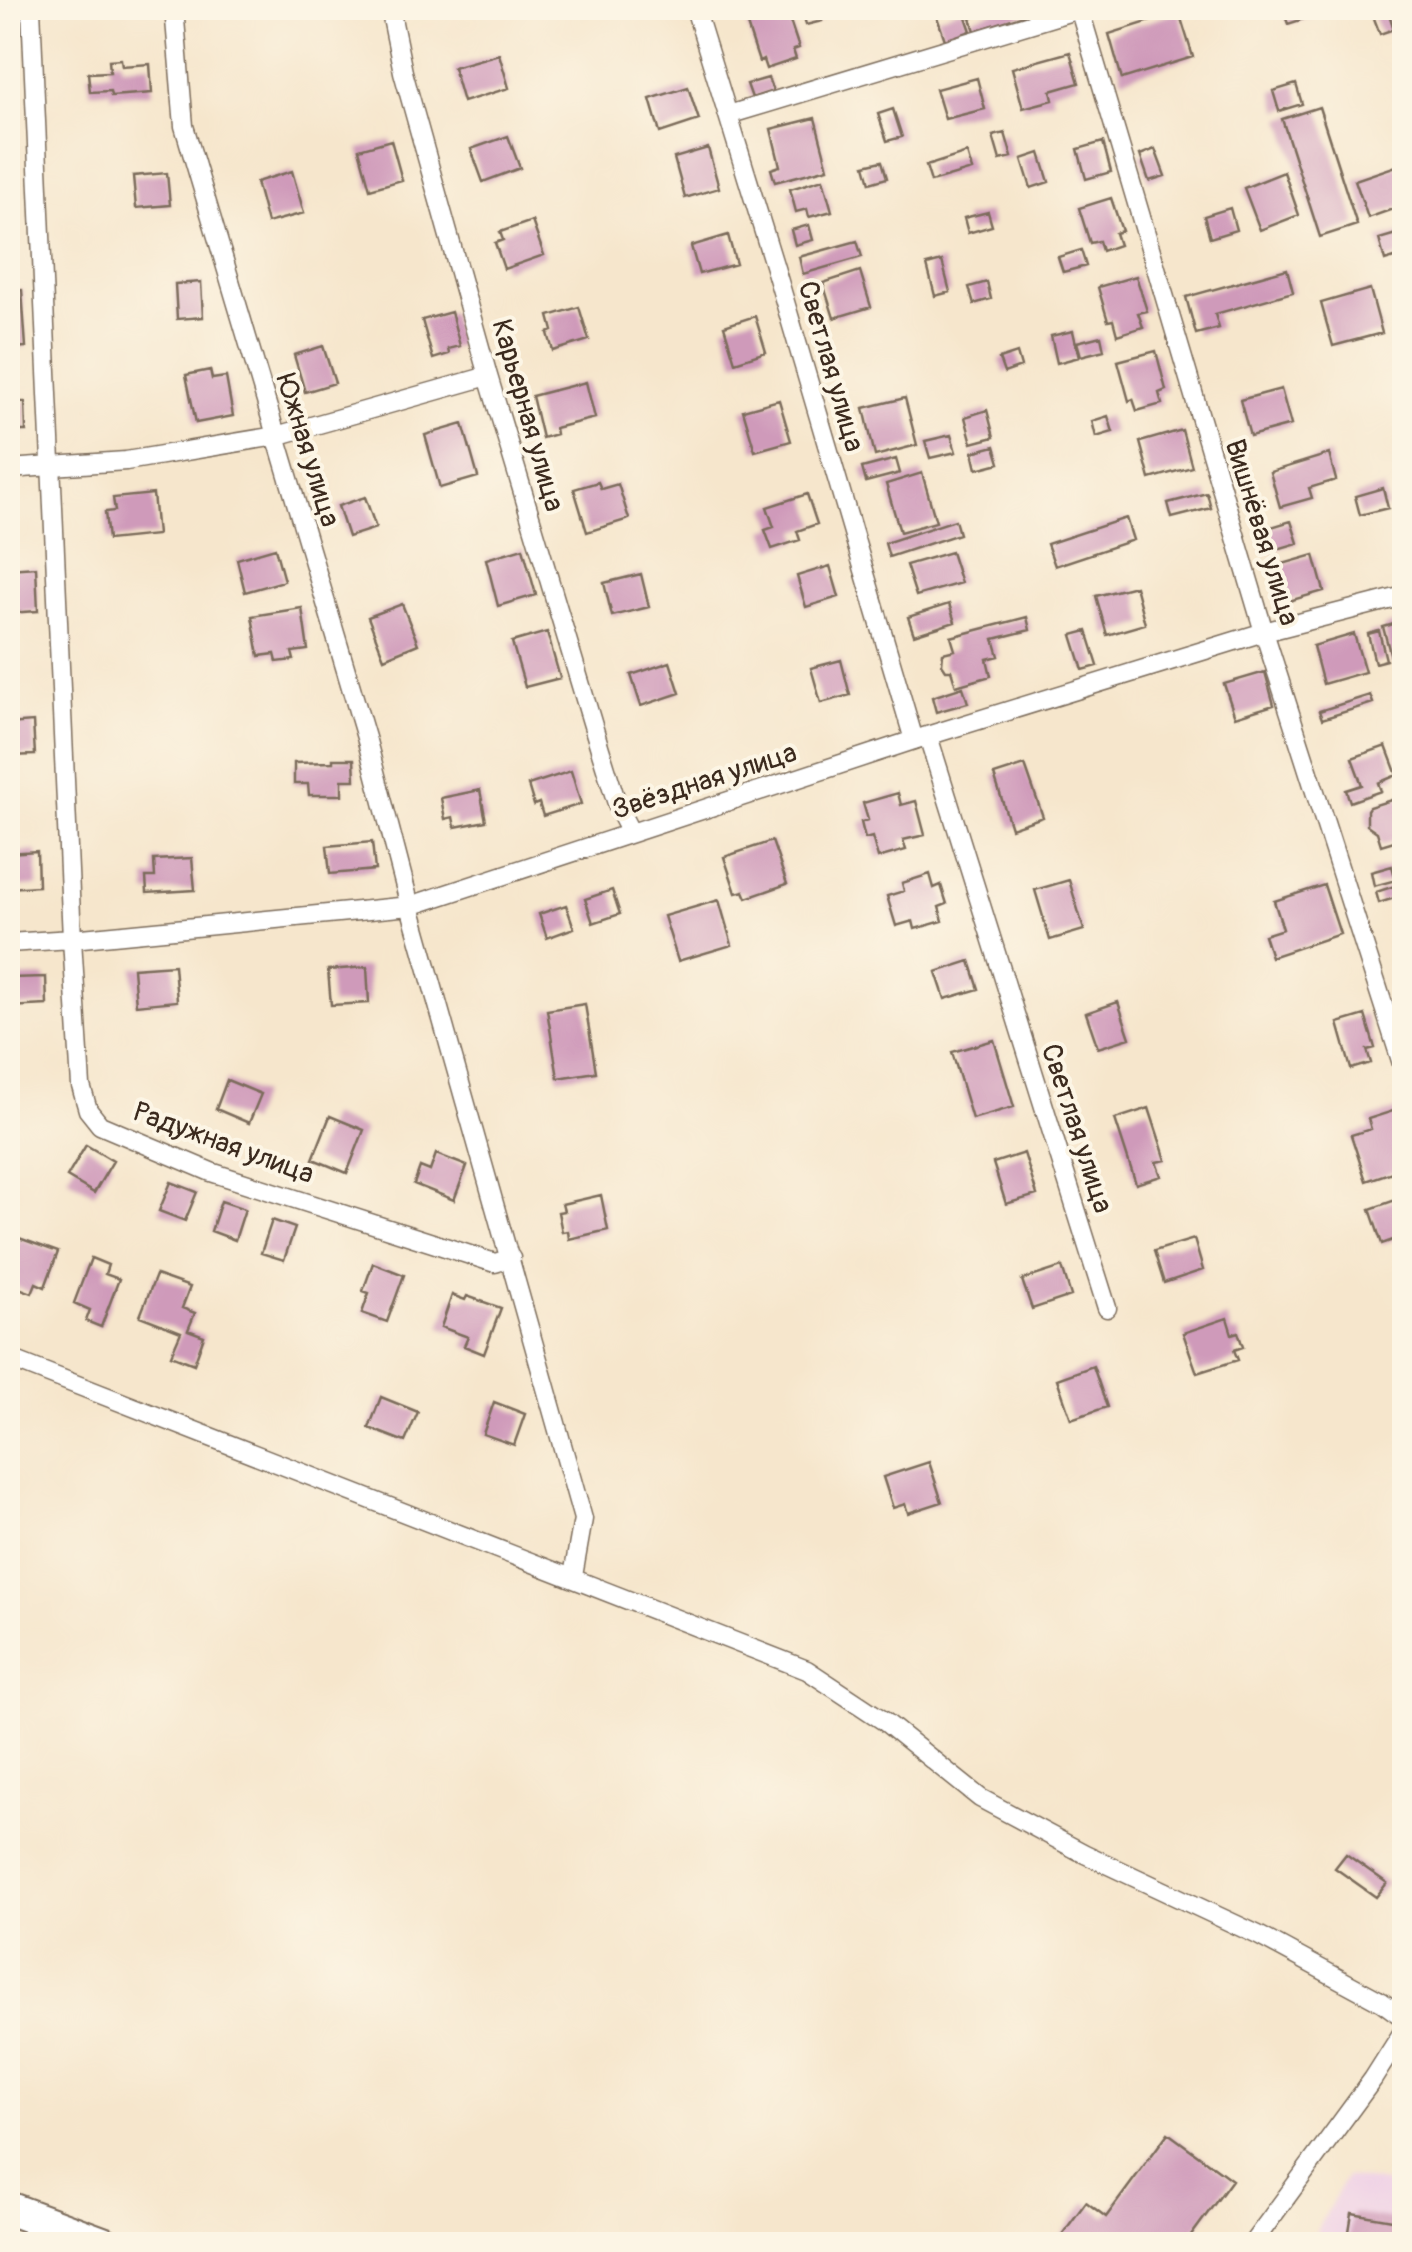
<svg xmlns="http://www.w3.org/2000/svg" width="1412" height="2252" viewBox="0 0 1412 2252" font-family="Pangolin,sans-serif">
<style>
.built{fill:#efd0e6}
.building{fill:#cf9aba}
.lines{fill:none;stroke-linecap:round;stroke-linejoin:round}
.street-casing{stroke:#7c6c5b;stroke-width:21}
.highway-casing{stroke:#7c6c5b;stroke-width:36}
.street{stroke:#fff;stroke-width:18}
.highway{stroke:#fff;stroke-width:32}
.labels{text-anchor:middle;stroke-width:8;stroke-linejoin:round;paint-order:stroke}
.street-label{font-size:28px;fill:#3b2a1e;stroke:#fcf5e5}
</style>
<rect width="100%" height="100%" fill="#fcf5e5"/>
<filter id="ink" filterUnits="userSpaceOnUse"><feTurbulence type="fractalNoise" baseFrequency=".01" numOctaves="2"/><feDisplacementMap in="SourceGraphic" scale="20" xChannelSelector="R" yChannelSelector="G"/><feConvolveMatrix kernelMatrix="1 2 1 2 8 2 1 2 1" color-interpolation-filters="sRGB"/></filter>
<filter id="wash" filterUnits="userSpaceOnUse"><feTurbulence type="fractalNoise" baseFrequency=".0048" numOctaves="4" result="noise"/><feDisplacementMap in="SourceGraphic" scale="40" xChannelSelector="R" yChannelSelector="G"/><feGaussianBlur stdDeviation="2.25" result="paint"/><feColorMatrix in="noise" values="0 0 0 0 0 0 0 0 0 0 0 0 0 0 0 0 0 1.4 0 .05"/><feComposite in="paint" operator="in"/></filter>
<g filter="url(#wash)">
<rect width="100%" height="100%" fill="#f6e6cc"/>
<!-- built -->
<path class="built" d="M1346,2176L1404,2187V2244H1310Z"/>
<g id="blocks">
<!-- building -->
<path class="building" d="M802,8H819L822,21L806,25Z
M963,8L971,31L945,40L937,17Z
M1004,8H1045L975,31L971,18Z
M1282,8H1338L1288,24Z
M1370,8H1387L1394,29L1380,34Z
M786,9L799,48L793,50L796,59L766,69L763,60L759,62L746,22Z
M1179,12L1193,57L1122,79L1109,34Z
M1070,52L1079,83L1051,91L1053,100L1023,108L1012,68Z
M499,54L509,88L463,102L453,67Z
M121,59L122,66L150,64L152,93L111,96L110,91L90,92L88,73L110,72L109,60Z
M768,78L773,91L752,98L747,84Z
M977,78L985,109L945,119L936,89Z
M1296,84L1302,104L1279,111L1273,91Z
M688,87L699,120L660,133L650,99Z
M1319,107L1357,225L1320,237L1282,119Z
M893,109L902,137L887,141L878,114Z
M815,118L828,168L775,182L771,169L780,166L771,129Z
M1005,133L1012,157L1000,160L993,136Z
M508,136L520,168L483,182L471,149Z
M391,140L402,180L370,189L359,149Z
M1103,142L1111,172L1086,179L1078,149Z
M708,148L719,188L685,198L674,158Z
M1155,149L1165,176L1149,181L1140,155Z
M967,153L972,170L931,182L926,166Z
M1040,153L1049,182L1031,188L1022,159Z
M882,161L887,178L870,183L865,165Z
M1402,164L1404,171V205L1368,218L1355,180Z
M292,171L304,213L267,223L256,182Z
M1284,172L1299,215L1260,230L1244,188Z
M167,173L170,205L136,208L133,176Z
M823,179L832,211L809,217L807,209L796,212L790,189Z
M1111,198L1122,231L1115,233L1119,245L1102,251L1099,241L1090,243L1079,208Z
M1230,208L1236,230L1210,238L1204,216Z
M8,210H10L14,249L8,250Z
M988,212L992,226L968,233L964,218Z
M532,221L544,255L504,269L495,243L503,240L500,232Z
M809,225L813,240L795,245L791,230Z
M1403,232L1404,255L1385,261L1379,239Z
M728,235L736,264L699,274L691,246Z
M857,241L862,257L803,274L799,257Z
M1081,250L1086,266L1063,272L1058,257Z
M942,261L950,292L935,296L927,265Z
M1287,269L1293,292L1215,314L1219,328L1196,334L1186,297Z
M860,271L871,307L834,318L823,283Z
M1136,276L1147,311L1138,313L1143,327L1117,335L1113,320L1108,321L1098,287Z
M201,282L203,317L177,319L175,284Z
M987,282L991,299L974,304L969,287Z
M1370,289L1382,333L1333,346L1321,303Z
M22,290L26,347L8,348V291Z
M579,307L589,340L553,351L548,333L553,331L549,316Z
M451,312L460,346L448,349L449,354L433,359L422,320Z
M755,316L766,352L735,362L724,326Z
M1073,331L1079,357L1057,363L1051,336Z
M1101,336L1104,350L1081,356L1077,342Z
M323,346L335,383L305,392L294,355Z
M1156,351L1166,390L1159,393L1162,404L1137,411L1133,399L1129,401L1118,361Z
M1017,353L1021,367L1004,373L999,359Z
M210,370L212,379L226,377L233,416L196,423L186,375Z
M586,382L595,418L555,428L556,434L542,438L532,396Z
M1281,389L1291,425L1250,436L1240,400Z
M905,398L917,445L875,456L864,408Z
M779,400L791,441L755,451L743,410Z
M8,402H25L26,431H8Z
M987,410L994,437L972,443L965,417Z
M1108,416L1113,432L1096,437L1092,421Z
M463,424L478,477L440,488L425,435Z
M1182,430L1192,467L1150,479L1140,442Z
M951,435L956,452L930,458L925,441Z
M995,446L1000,463L977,469L973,452Z
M1329,454L1336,480L1309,488L1312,498L1280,507L1270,472Z
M896,459L900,473L866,482L862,468Z
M922,473L936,522L900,532L886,484Z
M598,482L601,489L618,484L629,519L587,532L574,489Z
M1383,488L1388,508L1360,515L1355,496Z
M1207,493L1211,508L1172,518L1168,503Z
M153,494L157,535L108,540L105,512L115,511L113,498Z
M807,494L817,524L797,531L800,540L772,549L765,530L774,527L767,507Z
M365,497L376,528L348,537L338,506Z
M1404,516V569H1403L1392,525L1399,523L1398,517Z
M1126,518L1133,540L1055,566L1047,544Z
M955,520L959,534L889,557L885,543Z
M1291,521L1298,543L1264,553L1258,531Z
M275,548L284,581L245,592L237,559Z
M523,548L536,595L498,606L486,559Z
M951,552L961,583L916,596L906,565Z
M1314,555L1324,591L1289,601L1279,565Z
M830,566L839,597L806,607L797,576Z
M36,567L38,611L8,613V569Z
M641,574L649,607L612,616L604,583Z
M1135,586L1145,624L1107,635L1096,596Z
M402,604L418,644L384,658L368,617Z
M949,604L955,622L914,635L908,617Z
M302,608L308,650L292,652L294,660L277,662L275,654L259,656L252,616Z
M1027,617L1030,630L994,639L999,656L987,659L991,676L956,686L951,670H946L942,664L943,653L955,650L951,637Z
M1404,621V661L1393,664L1383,627Z
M1087,631L1098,666L1083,670L1072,635Z
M1379,631L1386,660L1375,663L1368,634Z
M547,632L560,678L525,687L512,642Z
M1354,634L1365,672L1323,684L1313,646Z
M841,660L850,695L821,703L811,668Z
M670,662L680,693L641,706L631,675Z
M1265,672L1274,705L1235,717L1224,684Z
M963,687L968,703L936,712L932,697Z
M1370,695L1373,703L1322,719L1319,711Z
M33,722L35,755L8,756V724Z
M1386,746L1397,775L1378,783L1381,791L1350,802L1346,790L1362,785L1352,758Z
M333,759H354L355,780H342V795H309L308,784H294V763L333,762Z
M1025,765L1043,817L1011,828L994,775Z
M571,771L581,804L543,816L539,803L534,805L528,785Z
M480,790L486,821L455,827L453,817L445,819L441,798Z
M898,793L901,805L916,801L925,835L903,840L906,850L878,858L872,837L865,839L861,822L868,820L863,803Z
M1404,796V838L1381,845L1377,832L1367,825V810L1369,807Z
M772,841L787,884L747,898L744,891L736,893L724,857Z
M372,842L375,870L330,874L327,846Z
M37,851L38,886L8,888V853Z
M192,858L195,890L147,893L146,877H155L154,860Z
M1392,866L1396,880L1374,886L1371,872Z
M930,874L934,888L941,885L947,904L939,907L943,921L915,929L913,921L896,926L887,896L904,891L902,883Z
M1069,880L1084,930L1050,940L1035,890Z
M1404,883V895L1379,903L1376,892Z
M1324,885L1340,934L1271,957L1264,935L1283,929L1274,901Z
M612,890L620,914L593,923L585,899Z
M719,900L732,945L678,961L664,916Z
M566,905L574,928L547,938L539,914Z
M970,961L979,989L945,999L936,972Z
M174,965L177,1001L136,1005L133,968Z
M367,967L369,1003L331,1005L328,970Z
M46,977L47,1005L8,1007V978Z
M1118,1002L1130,1038L1098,1048L1086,1013Z
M585,1004L596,1072L558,1078L547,1010Z
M1365,1015L1375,1048L1367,1050L1371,1063L1351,1069L1338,1023Z
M994,1040L1014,1107L972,1119L952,1052Z
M227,1080L261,1094L249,1123L216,1109Z
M1149,1108L1166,1160L1156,1162L1161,1176L1136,1184L1115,1119Z
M1396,1110L1404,1135V1168L1366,1181L1351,1135L1371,1129L1368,1119Z
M330,1116L364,1130L347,1173L313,1159Z
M86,1145L113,1161L94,1193L67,1177Z
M1024,1153L1037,1195L1006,1204L993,1163Z
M436,1154L467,1166L454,1200L414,1184L420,1167L430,1171Z
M171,1182L197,1192L185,1221L159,1211Z
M601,1195L608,1230L569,1239L568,1231L562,1232L558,1212L564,1211L562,1204Z
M1401,1198L1404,1207V1236L1382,1244L1370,1209Z
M221,1201L245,1209L235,1240L211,1231Z
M272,1220L295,1228L284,1260L261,1253Z
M19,1238L58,1252L45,1287L36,1283L32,1293L8,1284V1270Z
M1194,1239L1203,1270L1164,1283L1154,1251Z
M91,1258L108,1265L105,1274L119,1279L101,1327L86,1321L90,1310L74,1303Z
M373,1263L404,1275L387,1322L362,1313L369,1293L363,1291Z
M1062,1267L1071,1296L1032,1309L1022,1280Z
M156,1275L190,1287L182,1308L195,1313L188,1330L204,1336L194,1364L171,1355L181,1332L140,1316Z
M452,1295L465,1300L467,1296L501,1308L484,1354L464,1346L468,1337L441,1327Z
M1227,1318L1232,1334L1238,1332L1243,1347L1234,1350L1238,1360L1197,1373L1183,1333Z
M1093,1366L1107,1407L1071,1419L1057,1379Z
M381,1397L418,1412L405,1442L369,1428Z
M494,1402L525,1414L514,1445L483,1434Z
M929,1462L942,1502L908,1513L905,1504L893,1508L883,1477Z
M1346,1854L1387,1883L1376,1897L1335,1868Z
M1168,2133L1232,2180L1185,2244H1055L1086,2202L1106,2217Z
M1352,2213L1404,2222V2244H1347Z"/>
</g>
</g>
<g filter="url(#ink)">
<use href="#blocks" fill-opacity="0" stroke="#7c6c5b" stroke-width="2.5"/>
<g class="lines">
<!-- street casing -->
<g class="street-casing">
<path id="street" d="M31,8L72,939L81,1086L88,1110L100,1125L211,1172L495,1263L511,1258
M174,8L184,126L367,741L410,906L583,1519L573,1576
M390,8L403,72L488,376L600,749L619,810L631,833
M695,8L775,268L914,740
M1079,8L1264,632L1404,1070
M728,115L1079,9
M8,469L126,461L276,436L488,376
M928,736L1107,1308
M8,943L72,939L410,906L914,740L1264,632L1404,596
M8,1358L807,1670L884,1721L980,1798L1085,1854L1258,1935L1382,2002L1404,2018
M1252,2244L1373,2079L1404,2030"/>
</g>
<!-- highway casing -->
<g class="highway-casing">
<path id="highway" d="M8,2208L105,2244"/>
</g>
<!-- street -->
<use href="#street" class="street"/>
<!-- highway -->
<use href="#highway" class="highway"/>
</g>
</g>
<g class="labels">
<!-- street labels -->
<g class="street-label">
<text transform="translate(832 366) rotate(74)" y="10">Светлая улица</text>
<text transform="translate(529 415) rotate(74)" y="10">Карьерная улица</text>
<text transform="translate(309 450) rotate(73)" y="10">Южная улица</text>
<text transform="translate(1263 532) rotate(73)" y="10">Вишнёвая улица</text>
<text transform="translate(704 780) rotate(-18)" y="10">Звёздная улица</text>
<text transform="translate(1078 1128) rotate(72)" y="10">Светлая улица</text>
<text transform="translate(224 1142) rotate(20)" y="10">Радужная улица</text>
</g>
</g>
<!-- margin -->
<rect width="1412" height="2252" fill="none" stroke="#fcf5e5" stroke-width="40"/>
</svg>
